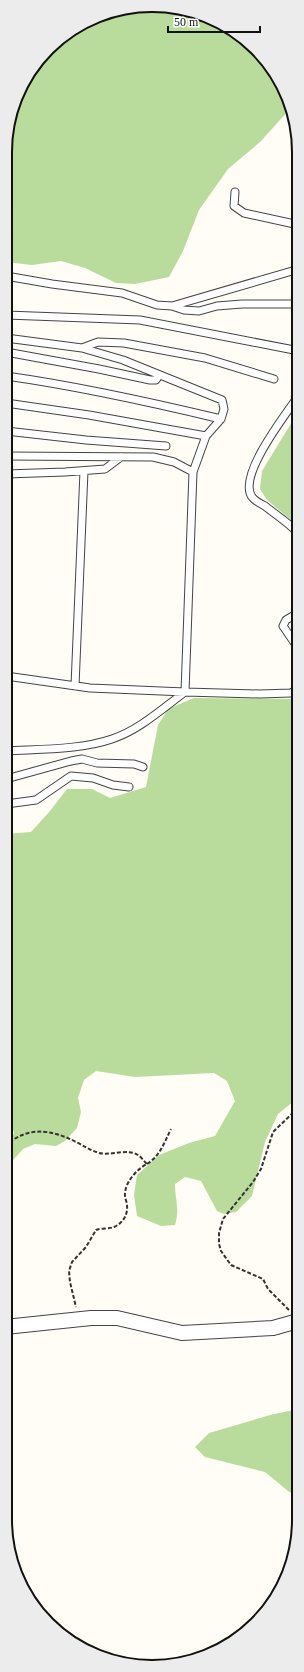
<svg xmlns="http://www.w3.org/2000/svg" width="304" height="1672" viewBox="0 0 304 1672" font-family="Georgia,serif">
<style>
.forest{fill:#b9dc9c}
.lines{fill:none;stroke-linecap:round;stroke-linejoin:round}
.service-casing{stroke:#444;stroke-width:9}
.minor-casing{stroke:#444;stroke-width:16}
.path{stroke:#333;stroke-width:2;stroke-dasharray:4 2;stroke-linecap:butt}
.service{stroke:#fff;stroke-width:7}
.minor{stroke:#fff;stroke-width:14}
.rim{fill:none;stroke:#111;stroke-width:2}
</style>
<rect width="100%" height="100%" fill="#fffdf5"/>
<!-- forest -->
<path class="forest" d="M171,6L217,20L256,48L284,87L290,109L260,142L228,169L199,210L183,251L169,277L135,284L116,283L85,268L61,261L32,265L6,262V133L25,79L62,36L114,10Z
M298,412V526L267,500L260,489L262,471Z
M298,695V1098L278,1114L265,1142L252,1196L236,1212L224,1214L217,1211L201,1181L185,1177L175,1184C175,1200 180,1209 175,1225L161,1226L137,1216L134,1195L137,1175L159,1155L189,1143L215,1136L235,1101L227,1081L214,1073L135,1077L96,1071L84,1080L78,1098L81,1112L77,1128L65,1141L56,1146L35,1144L23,1149L5,1169V1148L14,1133L10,1121L5,1119L6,834L31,832L50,811L67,789H92L110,798L146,787L158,725L168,709L194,698L292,699Z
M298,1409V1497L288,1491L265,1472L205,1457L195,1447L209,1433L270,1415Z"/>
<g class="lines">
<!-- service casing -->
<g class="service-casing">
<path id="service" d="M235,192L234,206L244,213L299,225
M6,276L52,284L122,293L157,305L172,306L299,269
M172,306L184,310L199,311L217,306L242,304H299
M6,315L140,320L294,350
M6,338L82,348L123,360L222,400L224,409L221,419L206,436L193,472L185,692
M82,348L98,342L124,343L205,358L274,379
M6,352L99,369L150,380H156L159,375
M6,376C78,386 150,402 221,419
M6,403L89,415L206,436
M6,431L86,440L166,446
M6,456L153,457L174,462L193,472
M6,474L65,472L105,469L121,457
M298,533C288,522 276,515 265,506C261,504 255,501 252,497C237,476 286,414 299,395
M298,648L283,626L286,620L298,613
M6,676L90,688L185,692L260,694L291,693L298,689
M75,686L84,471
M6,751C40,749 80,750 112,739C139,730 162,709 185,692
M6,779L71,761L82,759L97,763L134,764L143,767
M6,804L36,800L71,776L93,778L113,785L129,787"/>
</g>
<!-- minor casing -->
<g class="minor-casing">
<path id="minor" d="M5,1327L91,1318H117L182,1333L273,1328L298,1321"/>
</g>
<!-- path -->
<path class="path" d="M5,1146C27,1126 51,1129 76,1142C84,1146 90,1150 99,1153C111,1156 127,1148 138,1155C141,1157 144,1161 147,1164C137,1169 124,1183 125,1196C125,1199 127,1202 127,1205C128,1215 123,1223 114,1227C109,1229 101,1228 96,1230L86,1247L72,1262L69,1271L70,1282L76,1307
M147,1164C160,1156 164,1143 171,1129
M289,1310L268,1289L263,1279L231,1265L221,1251L219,1244V1233L223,1219L253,1182L261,1169L273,1132L298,1108"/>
<!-- service -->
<use href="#service" class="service"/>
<!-- minor -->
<use href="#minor" class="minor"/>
</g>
<!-- crop -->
<path d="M0 0H304V1672H0ZM152 12H152A140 140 0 0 1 292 152V1520A140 140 0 0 1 152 1660H152A140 140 0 0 1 12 1520V152A140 140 0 0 1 152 12Z" fill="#ececec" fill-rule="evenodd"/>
<path class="rim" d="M152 12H152A140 140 0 0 1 292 152V1520A140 140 0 0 1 152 1660H152A140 140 0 0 1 12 1520V152A140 140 0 0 1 152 12Z"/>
<!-- scale -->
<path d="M168 26v6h92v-6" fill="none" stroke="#111111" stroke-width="2"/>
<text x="174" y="26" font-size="12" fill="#111111" stroke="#ffffff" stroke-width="3" paint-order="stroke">50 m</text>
</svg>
